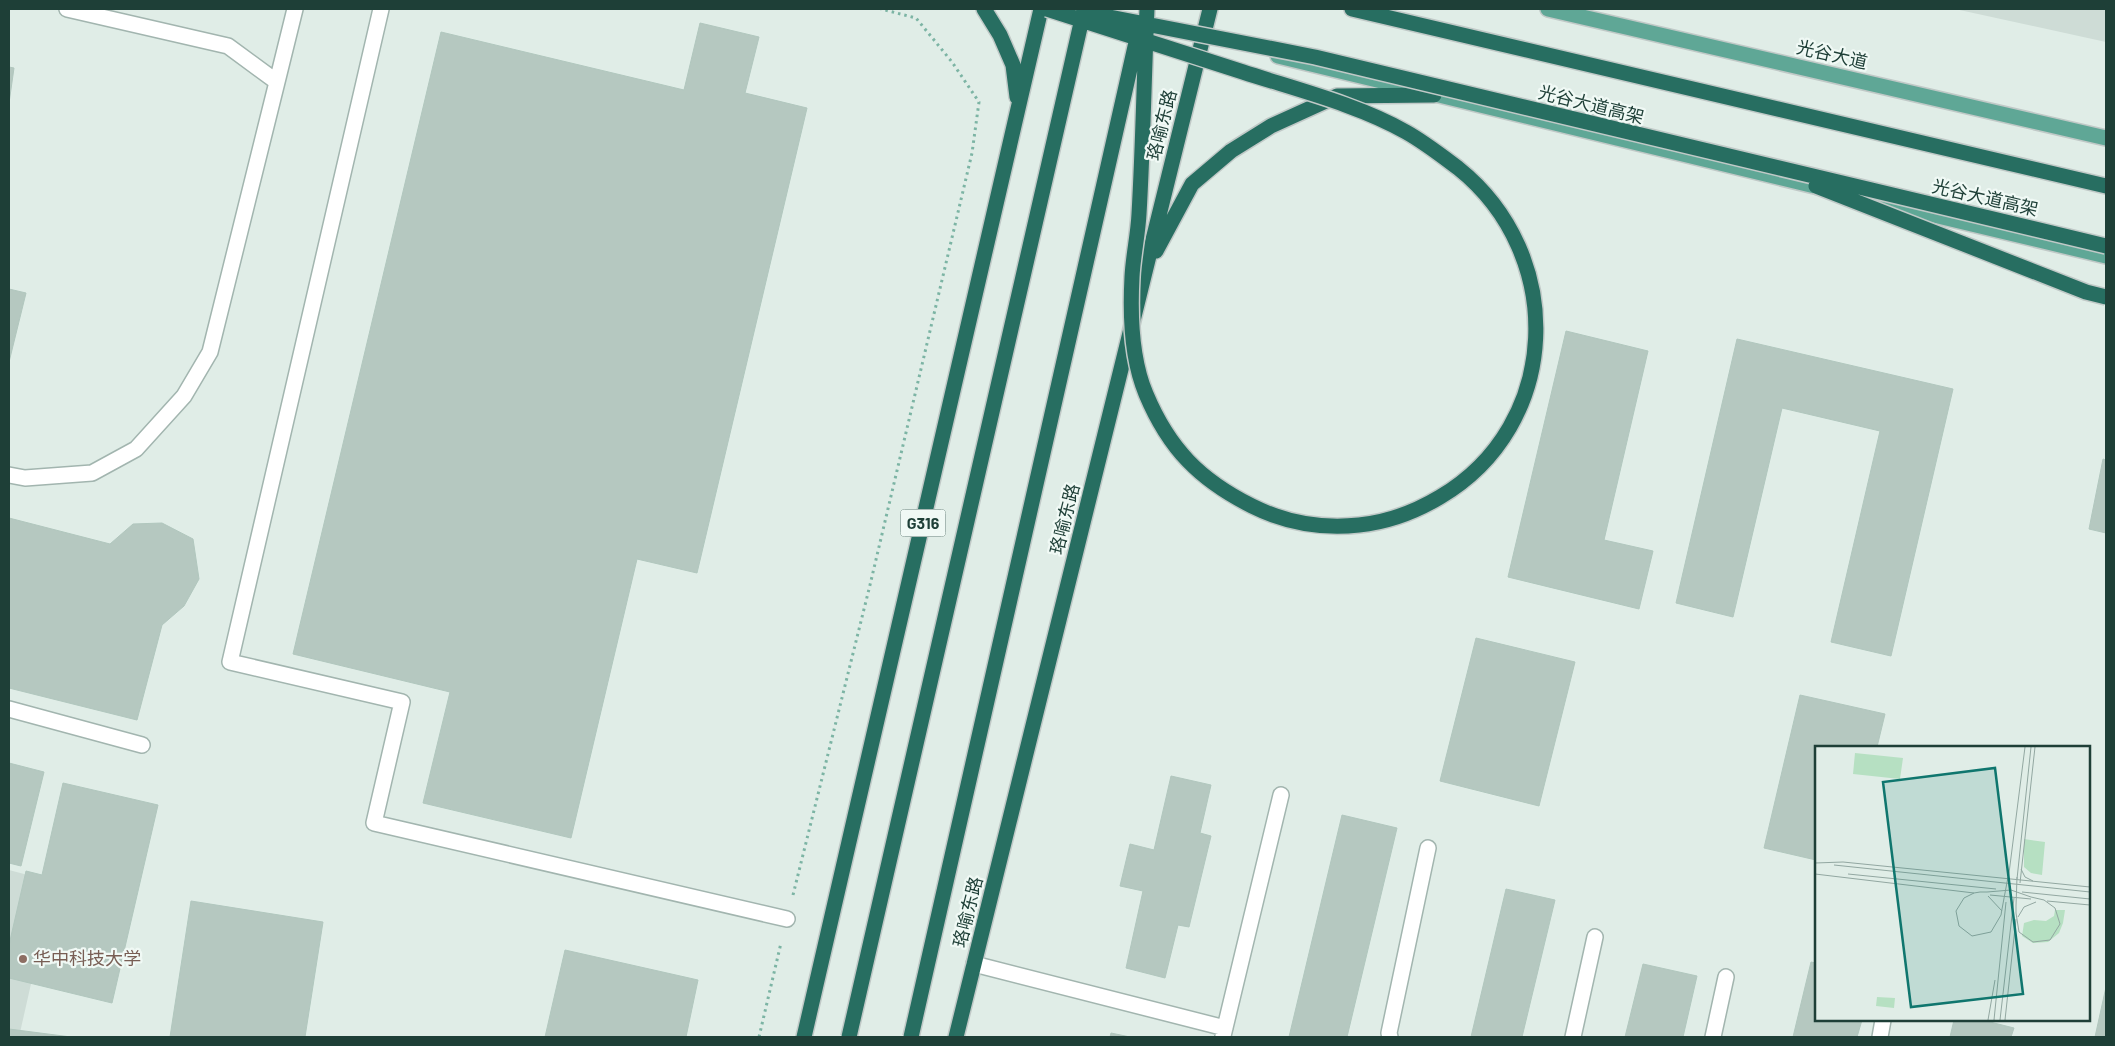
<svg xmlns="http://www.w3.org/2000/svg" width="2115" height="1046" viewBox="0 0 2115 1046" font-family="Barlow,'Noto Sans SC',sans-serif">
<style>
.built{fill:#cedcd6}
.building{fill:#b5c8c0;stroke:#b1c7be}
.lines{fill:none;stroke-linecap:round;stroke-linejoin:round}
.street-casing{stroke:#a2b5af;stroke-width:18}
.primary-casing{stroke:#c0c9c7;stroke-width:18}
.highway-casing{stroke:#c0c9c7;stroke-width:18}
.path{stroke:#7cb4a4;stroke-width:3;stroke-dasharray:2.5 4;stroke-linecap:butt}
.street{stroke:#fff;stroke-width:15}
.primary{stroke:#5fa796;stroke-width:15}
.highway{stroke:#276e61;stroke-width:15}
.highway-bridge-casing{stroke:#c0c9c7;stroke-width:18;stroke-linecap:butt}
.highway-bridge{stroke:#276e61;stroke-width:15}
.education-dot{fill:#8d6e63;stroke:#f0f9f5;stroke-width:2}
.labels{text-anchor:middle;stroke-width:4.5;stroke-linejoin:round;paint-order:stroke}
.shield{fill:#f0f9f5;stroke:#5d7770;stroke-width:1}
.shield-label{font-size:16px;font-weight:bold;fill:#1e3f37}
.street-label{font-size:18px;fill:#1e3f37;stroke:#f0f9f5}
.education-label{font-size:18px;fill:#785e54;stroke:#f0f9f5;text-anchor:start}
.inset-road{fill:none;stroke:#92a7a1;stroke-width:1}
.view{fill:#0f766e;fill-opacity:0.15;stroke:#0f766e;stroke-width:2.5}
.inset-edge{fill:none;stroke:#1e3f37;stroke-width:2.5}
</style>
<rect width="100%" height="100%" fill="#e0ede7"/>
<!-- built -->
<path class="built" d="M1955,9H2106V42Z
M9,870L54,882L19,1037H9Z"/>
<!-- building -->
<path class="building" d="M700,23L759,37L745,93L807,108L697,573L637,559L571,838L423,803L450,692L293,654L441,32L684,90Z
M9,67L14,68L9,103Z
M9,289L26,293L9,362Z
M1566,331L1648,351L1604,540L1653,551L1639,609L1508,577Z
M1737,339L1953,389L1891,656L1831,642L1880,431L1782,408L1733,617L1676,603Z
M2103,459L2106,460V533L2089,529Z
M9,518L110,544L133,524L162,523L193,539L199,579L184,606L162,625L137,720L9,688Z
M1476,638L1575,662L1539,806L1440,781Z
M1800,695L1885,714L1877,747H1816V860L1764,848Z
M9,763L44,772L21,866L9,863Z
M1171,776L1211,785L1200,833L1211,836L1189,927L1178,925L1165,978L1126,968L1143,891L1120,886L1130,844L1154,850Z
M63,783L158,805L112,1003L9,978V945L26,871L42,875Z
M1342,815L1397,828L1347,1037H1289Z
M1506,889L1555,900L1522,1037H1471Z
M191,901L323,922L305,1037H170Z
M565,950L698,980L686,1037H545Z
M1811,962L1816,963V1020H1862L1857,1037H1793Z
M1643,964L1697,976L1683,1037H1625Z
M2106,987V1037H2095Z
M1954,1020H1982L2014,1028L2011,1037H1950Z
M9,1029L71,1037H9Z
M1111,1033L1130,1037H1110Z"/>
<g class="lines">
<!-- street casing -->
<g class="street-casing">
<path id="street" d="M381,9L230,662L402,702L374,823L787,919
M277,82L295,9
M9,475L25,478L92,473L136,449L184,396L210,352L277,82L228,46L67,9
M9,709L142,745
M974,964L1225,1028
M1223,1036L1281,795
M1390,1037L1389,1033L1428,848
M1573,1037L1595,937
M1713,1037L1726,977
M1880,1037L1883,1020"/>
</g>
<!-- primary casing -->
<g class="primary-casing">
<path id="primary" d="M1548,9L2106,138
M1278,56L1827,189
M1854,196L2106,256"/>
</g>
<!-- highway casing -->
<g class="highway-casing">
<path id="highway" d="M984,9L1000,35L1013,65L1017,97
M1352,9L2106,186
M1156,251L1192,184L1231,151L1271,126L1337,96L1434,95
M804,1037L1041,9
M956,1037L1210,9"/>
</g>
<!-- path -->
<path class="path" d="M793,895L870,585L972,153L979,102L952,62L916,18L881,9
M759,1037L781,943"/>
<!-- street -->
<use href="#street" class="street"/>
<!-- primary -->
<use href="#primary" class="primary"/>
<!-- highway -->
<use href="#highway" class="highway"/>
<!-- highway-bridge casing -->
<g class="highway-bridge-casing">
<path id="highway-bridge" d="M1047,9C1112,30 1178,51 1243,72C1295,89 1359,105 1406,132C1424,142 1442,156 1458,168C1567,255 1562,425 1440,497C1415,512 1389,522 1359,525C1321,529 1286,523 1252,506C1200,480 1169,449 1146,394C1132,361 1130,314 1132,277C1133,256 1138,235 1139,214C1143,146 1144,77 1147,9
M1084,12L1315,57L2106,246
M1816,186L2086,292L2106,297
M849,1037L1084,10
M911,1037L1139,29"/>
</g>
<!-- highway-bridge -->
<use href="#highway-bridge" class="highway-bridge"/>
</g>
<!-- markers -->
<circle class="education-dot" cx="23" cy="959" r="5"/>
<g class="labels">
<!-- shield labels -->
<rect class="shield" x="900.5" y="509.5" width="45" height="27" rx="4"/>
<g class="shield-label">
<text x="923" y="529">G316</text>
</g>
<!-- street labels -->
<g class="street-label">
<text transform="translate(1832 55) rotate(13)" y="6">光谷大道</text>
<text transform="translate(1591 105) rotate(14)" y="6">光谷大道高架</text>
<text transform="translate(1162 125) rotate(-76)" y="6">珞喻东路</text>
<text transform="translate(1985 198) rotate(13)" y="6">光谷大道高架</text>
<text transform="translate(1065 519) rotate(-76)" y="6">珞喻东路</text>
<text transform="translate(968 912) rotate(-76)" y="6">珞喻东路</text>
</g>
<!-- education labels -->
<g class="education-label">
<text x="33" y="965">华中科技大学</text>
</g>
</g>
<!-- overview -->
<g transform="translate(1815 746)">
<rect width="275" height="275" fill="#e0ede7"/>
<path d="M40,7L88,12L85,33L38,28ZM209,93L230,96L227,129L216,127L209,121ZM240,164H250L248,177L244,187L233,196L218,197L207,190L209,177L219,174L231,175L239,170ZM62,251L80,252L79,262L61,260Z" fill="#b6e0c2"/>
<path class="inset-road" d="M0,117L28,116L275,141M19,119L275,146M206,123L210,131L218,135M0,128L159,147M33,128L181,143M193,131L187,163L186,169L176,186L157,190L144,180L141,165L149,152L159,147L165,146H172L196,144L216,151L229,154L240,162L245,178L235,194L218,196L204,186L201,167V160L202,131M202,133L216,1M193,135L210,1M205,137L220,1M207,146L275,153M175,149L216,153M173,150L187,165M232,155L275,159M203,171L209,161L221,156M173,274L180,234M179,274L191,156M185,274L199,152M190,274L201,173"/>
<path class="view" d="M180,22L208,248L96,261L68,36Z"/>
<rect width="275" height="275" class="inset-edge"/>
</g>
<!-- border -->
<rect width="2115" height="1046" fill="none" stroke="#1e3f37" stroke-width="20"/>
</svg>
